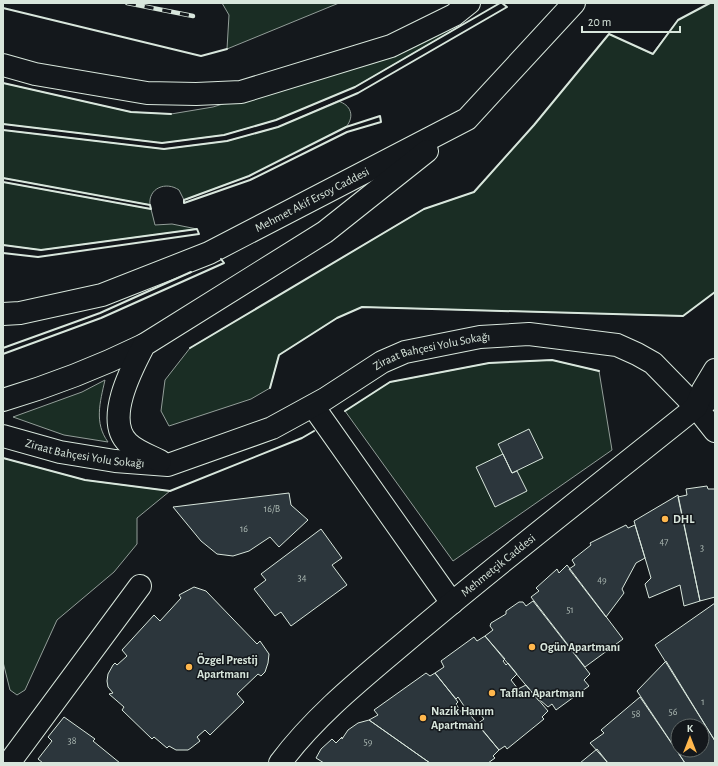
<svg xmlns="http://www.w3.org/2000/svg" width="718" height="766" viewBox="0 0 718 766" font-family="'Alegreya Sans',sans-serif">
<style>
.green{fill:#1a2d24;stroke:#939e99}
.building{fill:#2c363c;stroke:#d8e6dc;fill-rule:evenodd}
.lines{fill:none;stroke-linecap:round;stroke-linejoin:round}
.minor-casing{stroke:#d8e6dc;stroke-width:24}
.major-casing{stroke:#d8e6dc;stroke-width:24}
.minor{stroke:#14181c;stroke-width:22}
.major{stroke:#14181c;stroke-width:22}
.rail-casing{stroke:#d8e6dc;stroke-width:4.5}
.rail{stroke:#14181c;stroke-width:3;stroke-dasharray:9;stroke-linecap:butt}
.wall{stroke:#d8e6dc;stroke-width:2}
.poi-dot{fill:#ffb74d;stroke:#14181c;stroke-width:1.5}
.labels{text-anchor:middle;stroke-width:3;stroke-linejoin:round;paint-order:stroke}
.number-label{font-size:10px;fill:#adbab4}
.street-label{font-size:12px;fill:#d8e6dc;stroke:#14181c}
.poi-label{font-size:12px;font-weight:bold;fill:#d8e6dc;stroke:#14181c;text-anchor:start}
</style>
<rect width="100%" height="100%" fill="#14181c"/>
<!-- green -->
<path class="green" d="M222,3H339L227,49L229,15Z
M710,3H715V292L683,316L362,307L337,318L279,355L270,388L251,399L169,426L161,411L165,380L190,348L424,209L474,192L534,125L609,34L652,54L678,20Z
M452,21L462,25L355,87L276,120L224,135L162,143L3,124V83L131,112L171,114L213,107L349,65Z
M338,101C351,105 355,116 346,127L249,176L184,200L179,190C166,181 148,188 150,205L3,178V130L164,149L227,141L278,127Z
M3,182L151,209L155,225L172,224L197,229L41,250L3,245Z
M552,360L599,371L612,450L453,561L345,411L390,382L489,363Z
M105,380C100,402 94,423 108,442L64,435L13,417L82,392Z
M3,458L85,480L170,491L137,518V544L114,572L57,620L25,690L17,695L10,690L3,662Z"/>
<!-- building -->
<path class="building" d="M529,429L543,458L512,473L498,444Z
M503,454L512,473L517,471L527,491L495,507L476,467Z
M707,486L708,489H715V597L700,601L678,497L687,495L686,489Z
M289,493L291,505L308,520L279,547L270,537L249,551L233,556L217,554L201,541L173,507Z
M678,495L700,601L684,606L680,585L649,598L645,584L651,578L634,521Z
M626,525L628,528L635,525L645,558L636,563L622,589L624,593L606,617L569,569L575,565L572,560L591,545L590,543Z
M321,529L342,558L332,565L347,585L291,626L281,612L275,616L254,589L266,580L261,574Z
M567,565L623,639L585,667L531,597L539,591L536,588L557,569L559,573Z
M194,587L206,591L257,644L260,641L269,654L268,663L265,672L261,676L258,674L237,694L244,702L210,735L205,730L197,737L200,741L191,748L188,750H176L169,746L167,748L154,737L152,739L122,710L124,707L109,694L113,693L108,687L107,681L108,674L113,665L115,663L117,665L127,656L122,650L154,615L160,621L181,598L179,595Z
M533,601L590,674L584,680L589,686L556,710L552,704L548,707L540,700L539,701L485,636L493,630L490,626L491,623L506,614V611L519,602H523L526,606Z
M715,603V741L655,645Z
M485,636L505,659L503,661L506,665L508,663L517,674L511,680L518,689L526,685L548,711L542,717L544,719L507,749L505,746L499,750L477,724L484,719L477,710L470,715L458,697L456,699L435,673L444,667L441,661L474,637L477,641Z
M666,661L715,741V763H685L637,691ZM678,726H702V750H678Z
M426,673L430,676L435,673L458,702L456,704L463,715L467,711L499,750L493,756L495,758L488,763H430L369,720L378,715L374,710Z
M640,697L685,763H608L590,743L604,733L601,730Z
M64,717L95,739L93,741L120,763H43L38,759L52,741L48,737Z
M369,720L430,763H324L316,758L321,749L332,739L336,743L342,737V739L348,730L358,723Z
M597,749L608,763H580Z"/>
<g class="lines">
<!-- minor casing -->
<g class="minor-casing">
<g id="minor">
<path id="s1" d="M3,314L20,313L102,295L209,253L467,119L574,3"/>
<path d="M3,400C53,385 97,368 144,345"/>
<path d="M313,406L452,603"/>
<path d="M696,407L715,396"/>
<path id="s2" d="M3,436L60,452L115,461L168,465L272,428L325,399L382,362L405,352L480,337L529,334L617,345L637,354L653,363L696,407L715,431"/>
<path d="M160,461C150,456 136,451 128,443C104,420 132,368 144,345L325,232L427,151"/>
<path d="M9,763L140,586"/>
</g>
</g>
<!-- major casing -->
<g class="major-casing">
<g id="major">
<path d="M3,65L35,74L147,93L196,94L241,92L391,46L454,15L469,3"/>
<path id="s3" d="M280,763C318,712 369,673 417,632C508,555 603,482 696,407L703,390L715,370"/>
</g>
</g>
<!-- minor -->
<use href="#minor" class="minor"/>
<!-- major -->
<use href="#major" class="major"/>
<!-- rail casing -->
<g class="rail-casing">
<path id="rail" d="M127,3L193,16"/>
</g>
<!-- rail -->
<use href="#rail" class="rail"/>
<!-- wall -->
<path class="wall" d="M3,8L201,56L227,49
M3,83L131,112L171,114
M380,116L381,122L347,132L250,180L184,203V200L249,176L346,127Z
M3,124L162,143L224,135L276,120L355,87L500,3
M3,130L164,149L227,141L278,127L358,93L507,7L502,3
M3,178L150,205L151,209
M3,182L151,209
M3,245L41,250L197,229L199,234L38,257L3,253
M3,348L100,313L191,272
M190,348L424,209L474,192L534,125L609,34L653,54L678,20L710,3
M3,354L101,318L224,263L221,259
M270,388L279,355L337,318L362,307L683,316L715,292
M345,411L390,382L489,363L552,360L599,371
M3,458L85,480L170,491L302,438L314,431"/>
</g>
<!-- markers -->
<g class="poi-dot">
<circle cx="665" cy="519" r="4"/>
<circle cx="532" cy="647" r="4"/>
<circle cx="189" cy="667" r="4"/>
<circle cx="492" cy="693" r="4"/>
<circle cx="423" cy="718" r="4"/>
</g>
<g class="labels">
<!-- number labels -->
<g class="number-label">
<text x="272" y="512">16/B</text>
<text x="244" y="532">16</text>
<text x="664" y="545">47</text>
<text x="702" y="551">3</text>
<text x="302" y="581">34</text>
<text x="602" y="583">49</text>
<text x="570" y="613">51</text>
<text x="703" y="705">1</text>
<text x="673" y="715">56</text>
<text x="636" y="717">58</text>
<text x="72" y="744">38</text>
<text x="368" y="745">59</text>
</g>
<!-- street labels -->
<g class="street-label">
<text dy="4" stroke="none"><textPath href="#s1" startOffset="332">Mehmet Akif Ersoy Caddesi</textPath></text>
<text dy="4" stroke="none"><textPath href="#s2" startOffset="458">Ziraat Bahçesi Yolu Sokağı</textPath></text>
<text dy="4" stroke="none"><textPath href="#s2" startOffset="84">Ziraat Bahçesi Yolu Sokağı</textPath></text>
<text dy="4" stroke="none"><textPath href="#s3" startOffset="295">Mehmetçik Caddesi</textPath></text>
</g>
<!-- poi labels -->
<g class="poi-label">
<text x="673" y="523">DHL</text>
<text x="540" y="651">Ogün Apartmanı</text>
<text x="197" y="664">Özgel Prestij<tspan x="197" dy="14">Apartmanı</tspan></text>
<text x="500" y="697">Taflan Apartmanı</text>
<text x="431" y="715">Nazik Hanım<tspan x="431" dy="14">Apartmanı</tspan></text>
</g>
</g>
<!-- border -->
<rect width="718" height="766" fill="none" stroke="#d8e6dc" stroke-width="8"/>
<!-- north arrow -->
<g transform="translate(690 738)"><circle r="19" fill="#14181c" stroke="#626a69"/>
<path d="M0-3L7 15L0 10L-7 15Z" fill="#ffb74d"/>
<text y="-6" font-size="11" font-weight="bold" text-anchor="middle" fill="#d8e6dc">K</text>
</g>
<!-- scale -->
<path d="M582 26v6h98v-6" fill="none" stroke="#d8e6dc" stroke-width="2"/>
<text x="588" y="26" font-size="12" fill="#d8e6dc" stroke="#14181c" stroke-width="3" paint-order="stroke">20 m</text>
</svg>
